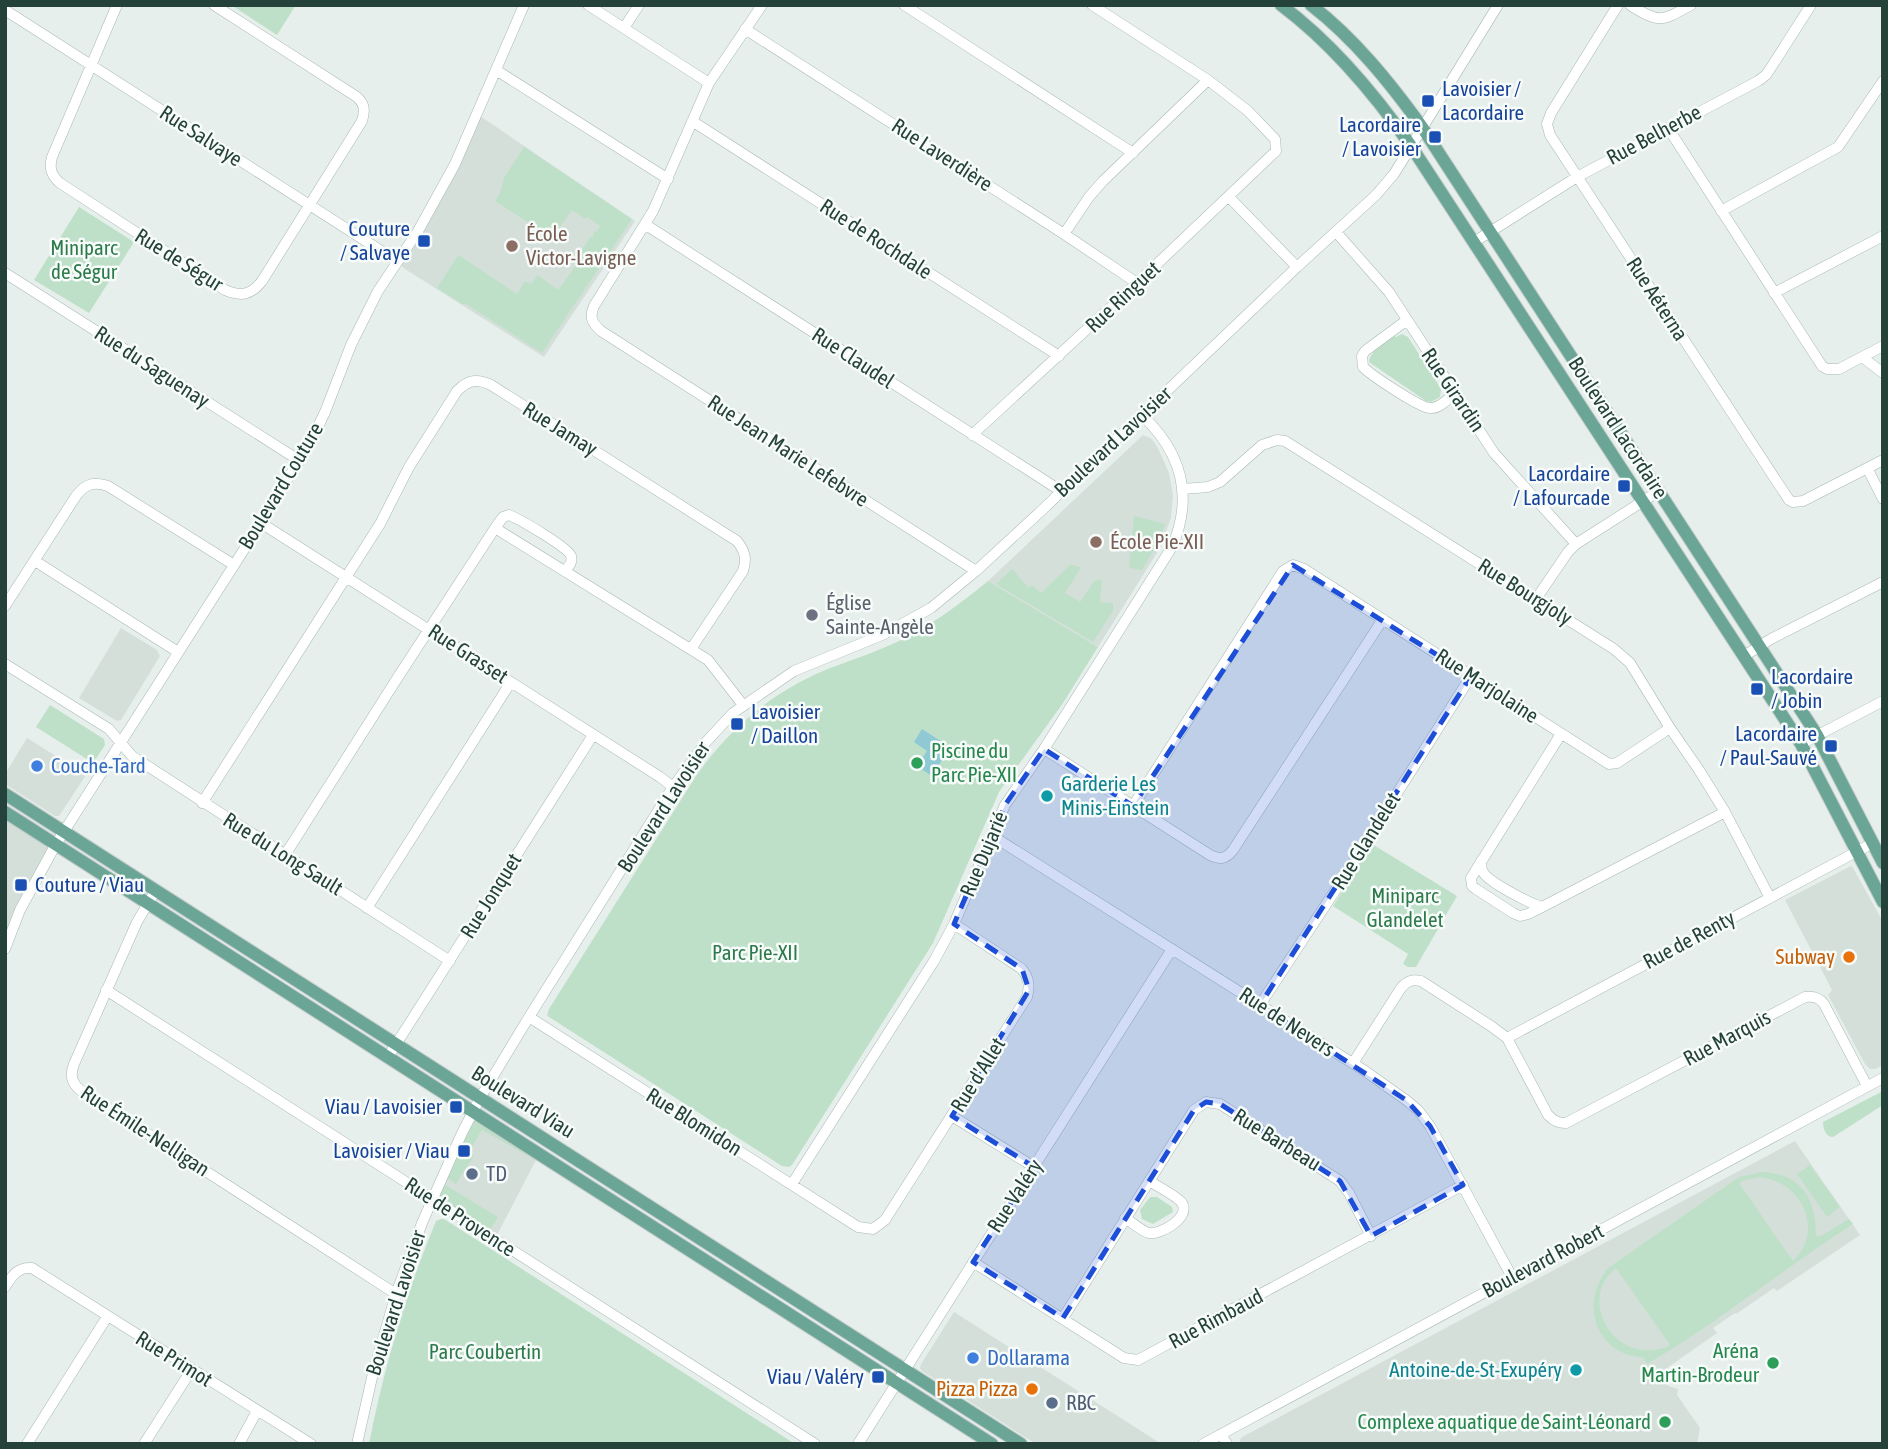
<svg xmlns="http://www.w3.org/2000/svg" width="1888" height="1449" viewBox="0 0 1888 1449" font-family="'Asap Condensed',sans-serif">
<style>
.built{fill:#d4dfda}
.green{fill:#bfe0c8;fill-rule:evenodd}
.water{fill:#8ec9d4}
.lines{fill:none;stroke-linecap:round;stroke-linejoin:round}
.minor-casing{stroke:#a8b8b2;stroke-width:11}
.major-casing{stroke:#c2cac8;stroke-width:14}
.minor{stroke:#fff;stroke-width:10}
.major{stroke:#6aa596;stroke-width:12}
.marked{fill:#1d4ed8;fill-opacity:0.2;stroke:#1d4ed8;stroke-width:5;stroke-dasharray:14 9;stroke-linejoin:round}
.transit-dot{fill:#1a4fb4;stroke:#f7fbf9;stroke-width:2.5}
.education-dot{fill:#8d6e63;stroke:#f7fbf9;stroke-width:2.5}
.worship-dot{fill:#6b7280;stroke:#f7fbf9;stroke-width:2.5}
.leisure-dot{fill:#2e9e5b;stroke:#f7fbf9;stroke-width:2.5}
.shop-dot{fill:#3f7fe0;stroke:#f7fbf9;stroke-width:2.5}
.culture-dot{fill:#0f9aa8;stroke:#f7fbf9;stroke-width:2.5}
.food-dot{fill:#e8710a;stroke:#f7fbf9;stroke-width:2.5}
.service-dot{fill:#5c6f8a;stroke:#f7fbf9;stroke-width:2.5}
.labels{text-anchor:middle;stroke-width:5;stroke-linejoin:round;paint-order:stroke}
.transit-label{font-size:21px;fill:#164399;stroke:#f7fbf9;text-anchor:end}
.street-label{font-size:21px;fill:#24423a;stroke:#f7fbf9}
.education-label{font-size:21px;fill:#785e54;stroke:#f7fbf9;text-anchor:start}
.park-label{font-size:21px;fill:#2d7a4b;stroke:#f7fbf9}
.worship-label{font-size:21px;fill:#5b616d;stroke:#f7fbf9;text-anchor:start}
.leisure-label{font-size:21px;fill:#27864d;stroke:#f7fbf9;text-anchor:end}
.shop-label{font-size:21px;fill:#366cbe;stroke:#f7fbf9;text-anchor:start}
.culture-label{font-size:21px;fill:#0d838f;stroke:#f7fbf9;text-anchor:start}
.food-label{font-size:21px;fill:#c56008;stroke:#f7fbf9;text-anchor:end}
.service-label{font-size:21px;fill:#4e5e75;stroke:#f7fbf9;text-anchor:start}
</style>
<rect width="100%" height="100%" fill="#e6efeb"/>
<!-- built -->
<path class="built" d="M477,114L635,221L544,357L405,269L397,261Z
M1143,435L1152,439L1158,448L1169,473L1173,495L1171,518L1160,548L1098,647L988,581Z
M121,628L157,650L160,656L121,720L117,721L79,698Z
M27,738L86,775L59,816H55L5,784V774Z
M5,812L56,844L5,947Z
M1852,866L1883,922V1065L1875,1069H1870L1865,1064L1828,995L1832,990L1785,900L1849,867Z
M473,1112L539,1154L495,1239L432,1199Z
M1795,1141L1860,1235L1777,1291L1774,1288L1736,1314L1735,1313L1713,1328L1717,1333L1654,1377L1671,1387L1678,1389L1677,1395L1700,1428L1697,1444H1240V1440L1242,1437Z
M954,1312L1149,1436L1161,1444H1036L922,1371L920,1368L921,1364Z"/>
<!-- green -->
<path class="green" d="M231,5H296L277,35Z
M524,147L632,219L542,353L466,304H462L437,288L457,257L460,256L517,294L525,281L531,284L538,275L558,290L576,265L573,263L591,236L593,237L594,231L596,232L600,226L587,217L585,219L572,210L552,238L495,201L500,193L504,178Z
M79,207L134,242L89,313L34,280Z
M1402,334L1408,337L1441,389L1440,397L1431,402L1426,401L1369,362C1370,351 1385,342 1395,336L1396,337Z
M1134,516L1165,524L1160,539L1142,570L1129,568Z
M1071,564L1081,568L1065,593L1080,602L1094,581L1102,579L1100,602L1113,603V611L1093,642L996,584L1012,569L1029,588L1032,585L1041,593Z
M988,581L1098,647L1063,703L999,792L933,943L792,1165L789,1167L782,1166L549,1017L547,1015L549,1009L696,776C728,730 771,693 823,671C848,661 874,653 899,641C932,625 960,604 988,581Z
M50,705L104,739L105,745L93,763L36,727Z
M1372,844L1457,896L1416,967H1408L1403,964L1408,954L1333,906Z
M1883,1091V1105L1833,1137C1826,1137 1823,1129 1823,1122Z
M473,1112L539,1154L537,1161L482,1130L469,1152L474,1156L456,1184L442,1175Z
M1810,1165L1840,1207L1827,1217L1797,1174Z
M1762,1172C1802,1174 1816,1198 1816,1236H1821L1849,1219L1853,1224C1783,1269 1719,1322 1647,1364L1644,1358C1635,1356 1625,1355 1617,1350C1588,1331 1587,1294 1608,1268L1739,1177ZM1760,1177C1802,1182 1825,1230 1793,1261L1739,1183L1745,1180ZM1616,1268L1670,1345L1669,1346C1616,1368 1575,1300 1616,1268Z
M439,1181L498,1217L488,1234L432,1199Z
M1150,1197H1157L1172,1207L1173,1212L1153,1224L1142,1219L1140,1210Z
M441,1219H444L795,1444H369C384,1367 406,1293 436,1221Z"/>
<!-- water -->
<path class="water" d="M922,729L950,747L932,776L917,766L927,751L914,742Z"/>
<g class="lines">
<!-- minor casing -->
<g class="minor-casing">
<path id="minor" d="M117,5L52,157C49,168 51,175 60,183L225,290C241,297 251,295 262,281L362,121C365,111 365,104 357,97L214,5
M588,5L709,83
M762,5L709,83L653,211L594,306C589,317 592,323 601,331L976,571
M904,5L1133,153
M1618,5L1551,113L1547,124L1550,135L1789,500L1793,502L1803,501L1883,460
M1630,5C1660,24 1662,21 1691,5
M5,10L397,261
M624,28L639,5
M745,29L1064,234L1137,283
M496,70L668,179
M692,121L1059,356
M1668,128L1822,366L1827,369H1839L1883,346
M1229,197L1297,267
M1721,211L1838,147L1883,81
M646,225L1061,491
M1336,232L1389,292L1494,453L1576,544
M1064,234L1089,197L1103,181L1208,80
M1474,242L1577,177L1758,81L1766,75L1772,66L1811,5
M5,273L300,461
M1774,293L1883,236
M1407,320L1365,351L1362,356L1363,367C1371,375 1420,408 1430,408C1439,409 1448,399 1454,394
M1862,357L1883,373
M972,435L1137,283L1276,151L1275,139L1271,135L1248,111L1208,80L1092,5
M1867,468L1883,499
M1183,489L1208,487L1220,482L1262,445L1277,440L1285,441L1614,649L1630,663L1670,728L1699,770L1725,812L1770,898
M261,523L660,777L673,787
M495,528L503,517L509,515C519,519 568,547 571,556C573,562 569,566 565,571
M35,561L178,652
M1536,599L1568,552L1576,544L1659,491
M5,606L76,496C85,484 94,481 108,486L234,565
M1744,656L1771,639L1883,582
M5,664L109,729L132,756L450,961
M1561,734L1471,878L1472,886L1476,889L1513,913L1520,916L1528,914L1542,907L1725,812
M1801,744L1883,701
M1044,749L1210,855C1220,860 1226,859 1233,850L1383,619
M202,803L380,524L409,467L457,391C468,380 477,378 491,385L737,541C745,551 747,559 743,571L691,649
M1133,806L1283,571L1293,565L1304,569L1609,764L1617,763L1670,728
M991,835L1365,1071L1406,1100L1418,1110L1430,1126L1512,1277
M285,855L398,677L495,528L708,660L743,705
M1481,861C1481,864 1481,869 1483,872C1488,882 1531,904 1542,907
M156,890L137,922L74,1064C70,1075 71,1082 80,1090L396,1294
M367,908L511,682
M5,949L20,910L56,844L261,523L313,437L325,412L351,345L378,291L418,231L455,164L524,5
M106,990L815,1444
M1260,1005L1348,871L1471,676
M529,1017L858,1227L873,1229L885,1220L1027,997C1030,986 1029,978 1022,969L954,924
M1507,1038L1873,843
M388,1057L593,735
M1353,1063L1401,988C1407,981 1412,979 1421,981L1491,1026L1507,1038L1548,1115C1554,1121 1558,1123 1566,1123L1805,997C1813,996 1819,997 1824,1004L1867,1086
M952,1116L1034,1167
M792,1184L934,961L954,924L1005,805L1044,749L1172,547C1194,496 1181,452 1142,415
M1125,1218C1132,1222 1141,1231 1149,1233C1160,1235 1191,1218 1182,1203C1177,1196 1157,1186 1149,1181
M973,1262L1124,1358L1138,1360L1463,1185
M5,1287C12,1276 17,1267 32,1268L311,1444
M1063,1318L1194,1110L1206,1102L1220,1104L1340,1181L1349,1193L1371,1236
M1221,1434L1227,1444
M27,1444L107,1317
M144,1444L192,1369
M239,1444L257,1411
M357,1444L373,1373L396,1294L422,1223L462,1133L480,1098L529,1017L673,787L706,742L733,713L794,671L882,635L931,608L976,571L1041,511L1297,267L1376,195L1394,174L1498,5
M858,1444L1172,949
M1203,1444L1883,1078"/>
</g>
<!-- major casing -->
<g class="major-casing">
<path id="major" d="M1281,5C1333,44 1374,93 1411,146L1801,744L1883,902
M1311,5C1355,39 1390,83 1422,127L1817,735L1883,863
M5,794L1021,1444
M5,812L992,1444"/>
</g>
<!-- minor -->
<use href="#minor" class="minor"/>
<!-- major -->
<use href="#major" class="major"/>
</g>
<!-- marked area -->
<path class="marked" d="M1293,565L1471,676L1260,1005L1406,1100L1430,1126L1463,1185L1371,1236L1340,1181L1220,1104L1206,1102L1194,1110L1063,1318L973,1262L1034,1167L952,1116L1029,990L1022,969L954,924L1005,805L1044,749L1133,806Z"/>
<!-- markers -->
<g class="transit-dot">
<rect x="1421" y="94" width="14" height="14" rx="3.5"/>
<rect x="1428" y="130" width="14" height="14" rx="3.5"/>
<rect x="417" y="234" width="14" height="14" rx="3.5"/>
<rect x="1617" y="479" width="14" height="14" rx="3.5"/>
<rect x="1750" y="682" width="14" height="14" rx="3.5"/>
<rect x="730" y="717" width="14" height="14" rx="3.5"/>
<rect x="1824" y="739" width="14" height="14" rx="3.5"/>
<rect x="14" y="878" width="14" height="14" rx="3.5"/>
<rect x="449" y="1100" width="14" height="14" rx="3.5"/>
<rect x="457" y="1144" width="14" height="14" rx="3.5"/>
<rect x="871" y="1370" width="14" height="14" rx="3.5"/>
</g>
<g class="education-dot">
<circle cx="512" cy="246" r="7"/>
<circle cx="1096" cy="542" r="7"/>
</g>
<circle class="worship-dot" cx="812" cy="615" r="7"/>
<g class="leisure-dot">
<circle cx="917" cy="763" r="7"/>
<circle cx="1773" cy="1363" r="7"/>
<circle cx="1665" cy="1422" r="7"/>
</g>
<g class="shop-dot">
<circle cx="37" cy="766" r="7"/>
<circle cx="973" cy="1358" r="7"/>
</g>
<g class="culture-dot">
<circle cx="1047" cy="796" r="7"/>
<circle cx="1576" cy="1370" r="7"/>
</g>
<g class="food-dot">
<circle cx="1849" cy="957" r="7"/>
<circle cx="1032" cy="1389" r="7"/>
</g>
<g class="service-dot">
<circle cx="472" cy="1174" r="7"/>
<circle cx="1052" cy="1403" r="7"/>
</g>
<g class="labels">
<!-- transit labels -->
<g class="transit-label">
<text x="1442" y="96" text-anchor="start">Lavoisier /<tspan x="1442" dy="24">Lacordaire</tspan></text>
<text x="1421" y="132">Lacordaire<tspan x="1421" dy="24">/ Lavoisier</tspan></text>
<text x="410" y="236">Couture<tspan x="410" dy="24">/ Salvaye</tspan></text>
<text x="1610" y="481">Lacordaire<tspan x="1610" dy="24">/ Lafourcade</tspan></text>
<text x="1771" y="684" text-anchor="start">Lacordaire<tspan x="1771" dy="24">/ Jobin</tspan></text>
<text x="751" y="719" text-anchor="start">Lavoisier<tspan x="751" dy="24">/ Daillon</tspan></text>
<text x="1817" y="741">Lacordaire<tspan x="1817" dy="24">/ Paul-Sauvé</tspan></text>
<text x="35" y="892" text-anchor="start">Couture / Viau</text>
<text x="442" y="1114">Viau / Lavoisier</text>
<text x="450" y="1158">Lavoisier / Viau</text>
<text x="864" y="1384">Viau / Valéry</text>
</g>
<!-- street labels -->
<g class="street-label">
<text transform="translate(1654 135) rotate(-28)" y="7">Rue Belherbe</text>
<text transform="translate(201 136) rotate(33)" y="7">Rue Salvaye</text>
<text transform="translate(942 155) rotate(33)" y="7">Rue Laverdière</text>
<text transform="translate(876 239) rotate(33)" y="7">Rue de Rochdale</text>
<text transform="translate(179 260) rotate(32)" y="7">Rue de Ségur</text>
<text transform="translate(1123 297) rotate(-43)" y="7">Rue Ringuet</text>
<text transform="translate(1657 299) rotate(57)" y="7">Rue Aéterna</text>
<text transform="translate(853 358) rotate(33)" y="7">Rue Claudel</text>
<text transform="translate(152 367) rotate(33)" y="7">Rue du Saguenay</text>
<text transform="translate(1453 390) rotate(56)" y="7">Rue Girardin</text>
<text transform="translate(1618 428) rotate(57)" y="7">Boulevard Lacordaire</text>
<text transform="translate(560 429) rotate(32)" y="7">Rue Jamay</text>
<text transform="translate(1113 442) rotate(-43)" y="7">Boulevard Lavoisier</text>
<text transform="translate(788 451) rotate(33)" y="7">Rue Jean Marie Lefebvre</text>
<text transform="translate(281 486) rotate(-59)" y="7">Boulevard Couture</text>
<text transform="translate(1525 592) rotate(32)" y="7">Rue Bourgjoly</text>
<text transform="translate(468 654) rotate(33)" y="7">Rue Grasset</text>
<text transform="translate(1487 686) rotate(33)" y="7">Rue Marjolaine</text>
<text transform="translate(664 807) rotate(-57)" y="7">Boulevard Lavoisier</text>
<text transform="translate(1366 841) rotate(-58)" y="7">Rue Glandelet</text>
<text transform="translate(283 854) rotate(32)" y="7">Rue du Long Sault</text>
<text transform="translate(984 854) rotate(-67)" y="7">Rue Dujarié</text>
<text transform="translate(491 896) rotate(-58)" y="7">Rue Jonquet</text>
<text transform="translate(1689 940) rotate(-28)" y="7">Rue de Renty</text>
<text transform="translate(1287 1022) rotate(33)" y="7">Rue de Nevers</text>
<text transform="translate(1727 1038) rotate(-28)" y="7">Rue Marquis</text>
<text transform="translate(978 1075) rotate(-58)" y="7">Rue d'Allet</text>
<text transform="translate(523 1102) rotate(32)" y="7">Boulevard Viau</text>
<text transform="translate(694 1122) rotate(32)" y="7">Rue Blomidon</text>
<text transform="translate(145 1131) rotate(33)" y="7">Rue Émile-Nelligan</text>
<text transform="translate(1277 1140) rotate(32)" y="7">Rue Barbeau</text>
<text transform="translate(1015 1196) rotate(-57)" y="7">Rue Valéry</text>
<text transform="translate(460 1217) rotate(33)" y="7">Rue de Provence</text>
<text transform="translate(1543 1261) rotate(-28)" y="7">Boulevard Robert</text>
<text transform="translate(396 1303) rotate(-72)" y="7">Boulevard Lavoisier</text>
<text transform="translate(1216 1319) rotate(-28)" y="7">Rue Rimbaud</text>
<text transform="translate(174 1359) rotate(32)" y="7">Rue Primot</text>
</g>
<!-- education labels -->
<g class="education-label">
<text x="526" y="241">École<tspan x="526" dy="24">Victor-Lavigne</tspan></text>
<text x="1110" y="549">École Pie-XII</text>
</g>
<!-- park labels -->
<g class="park-label">
<text x="84" y="255">Miniparc<tspan x="84" dy="24">de Ségur</tspan></text>
<text x="1405" y="903">Miniparc<tspan x="1405" dy="24">Glandelet</tspan></text>
<text x="755" y="960">Parc Pie-XII</text>
<text x="485" y="1359">Parc Coubertin</text>
</g>
<!-- worship labels -->
<g class="worship-label">
<text x="826" y="610">Église<tspan x="826" dy="24">Sainte-Angèle</tspan></text>
</g>
<!-- leisure labels -->
<g class="leisure-label">
<text x="931" y="758" text-anchor="start">Piscine du<tspan x="931" dy="24">Parc Pie-XII</tspan></text>
<text x="1759" y="1358">Aréna<tspan x="1759" dy="24">Martin-Brodeur</tspan></text>
<text x="1651" y="1429">Complexe aquatique de Saint-Léonard</text>
</g>
<!-- shop labels -->
<g class="shop-label">
<text x="51" y="773">Couche-Tard</text>
<text x="987" y="1365">Dollarama</text>
</g>
<!-- culture labels -->
<g class="culture-label">
<text x="1061" y="791">Garderie Les<tspan x="1061" dy="24">Minis-Einstein</tspan></text>
<text x="1562" y="1377" text-anchor="end">Antoine-de-St-Exupéry</text>
</g>
<!-- food labels -->
<g class="food-label">
<text x="1835" y="964">Subway</text>
<text x="1018" y="1396">Pizza Pizza</text>
</g>
<!-- service labels -->
<g class="service-label">
<text x="486" y="1181">TD</text>
<text x="1066" y="1410">RBC</text>
</g>
</g>
<!-- border -->
<rect width="1888" height="1449" fill="none" stroke="#24423a" stroke-width="14"/>
</svg>
